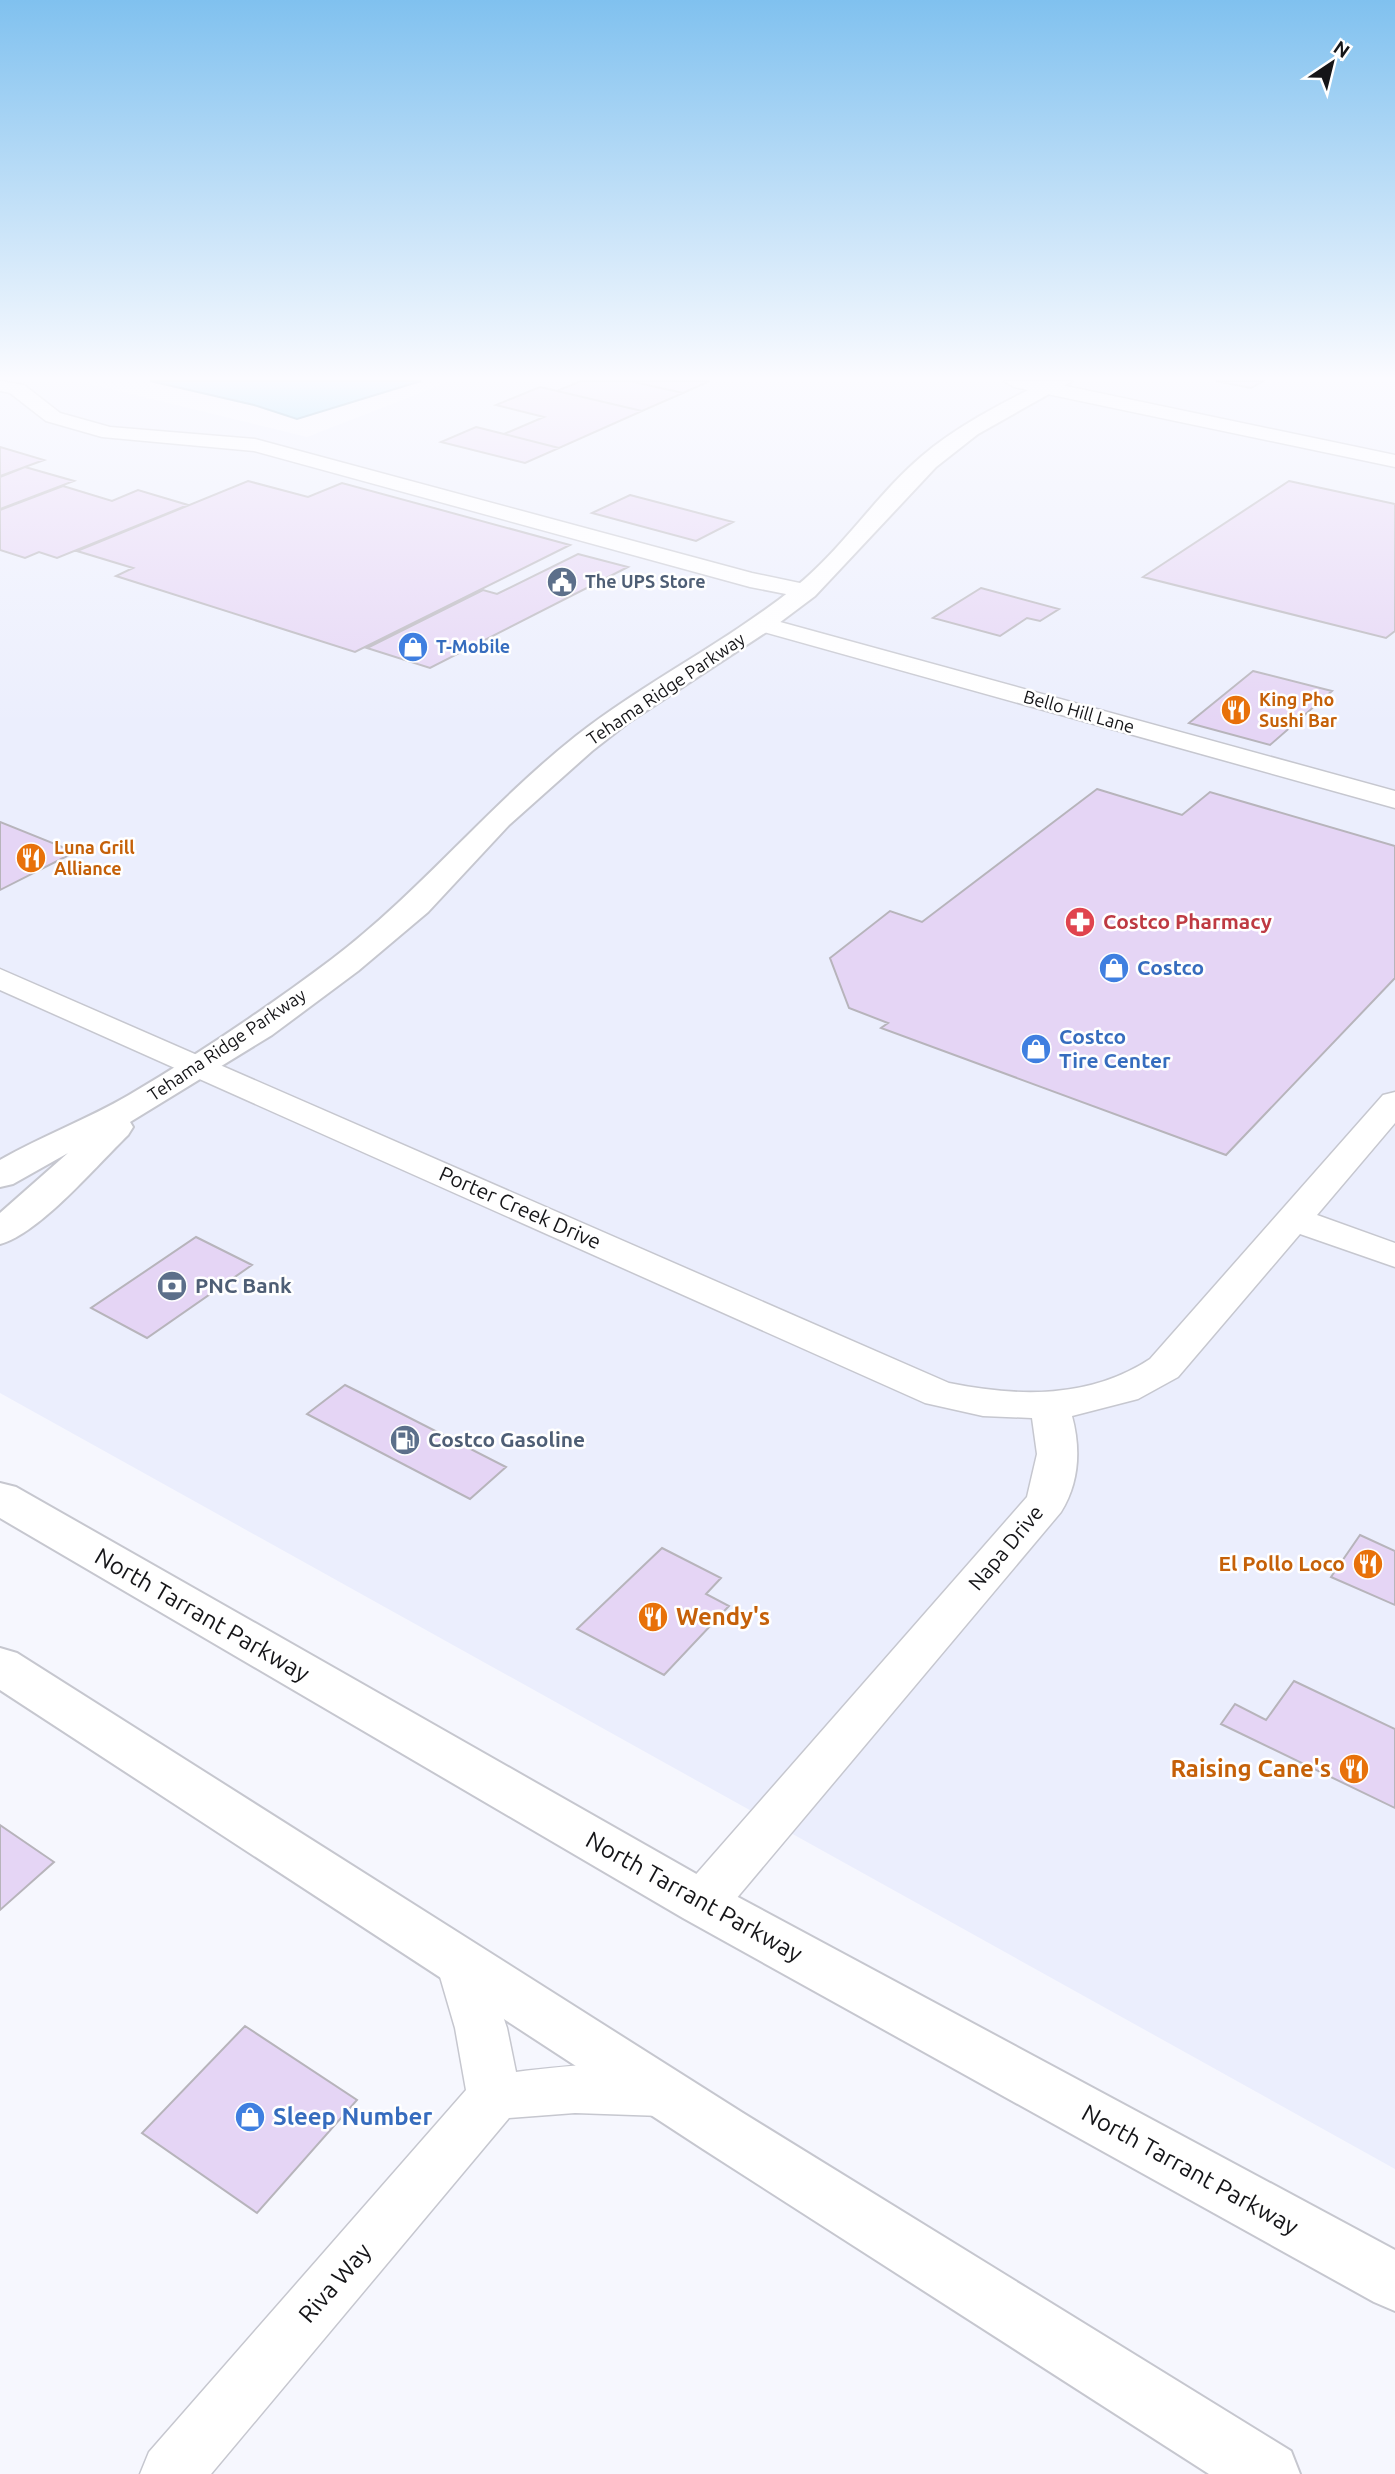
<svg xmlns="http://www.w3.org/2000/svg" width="1395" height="2474" viewBox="0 0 1395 2474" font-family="Ubuntu,sans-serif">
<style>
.built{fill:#ebeefd}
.water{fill:#84d5fa;stroke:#639bb6;stroke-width:2}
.building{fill:#e5d5f5;stroke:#b7b4bb;stroke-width:2}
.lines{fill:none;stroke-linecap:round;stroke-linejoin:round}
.street-casing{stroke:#c6c7cf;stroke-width:3}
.secondary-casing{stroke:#c6c7cf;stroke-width:4}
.street{fill:#fff;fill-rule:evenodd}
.secondary{fill:#fff;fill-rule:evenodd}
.labels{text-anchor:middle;stroke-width:5;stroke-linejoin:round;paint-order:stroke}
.far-service-label{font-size:18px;font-weight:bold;fill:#4e5e75;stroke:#fff;text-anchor:start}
.far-shop-label{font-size:18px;font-weight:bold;fill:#366cbe;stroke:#fff;text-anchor:start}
.far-street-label{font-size:18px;fill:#151518;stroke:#fff}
.far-food-label{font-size:18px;font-weight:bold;fill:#c56008;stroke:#fff;text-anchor:start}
.health-label{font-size:21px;font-weight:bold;fill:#be3a42;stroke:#fff;text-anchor:start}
.shop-label{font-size:21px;font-weight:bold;fill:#366cbe;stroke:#fff;text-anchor:start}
.street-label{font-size:21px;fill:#151518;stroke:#fff}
.service-label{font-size:21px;font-weight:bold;fill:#4e5e75;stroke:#fff;text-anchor:start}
.food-label{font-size:21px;font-weight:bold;fill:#c56008;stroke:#fff;text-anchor:end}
.near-street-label{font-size:24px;fill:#151518;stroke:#fff}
.near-food-label{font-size:24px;font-weight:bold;fill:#c56008;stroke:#fff;text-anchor:start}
.near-shop-label{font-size:24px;font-weight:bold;fill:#366cbe;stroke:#fff;text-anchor:start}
</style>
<rect width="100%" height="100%" fill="#f6f7fe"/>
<!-- built -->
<path class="built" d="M0,381H78L307,437L451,381H1395V2169L0,1393Z"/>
<!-- water -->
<path class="water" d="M150,381H421L297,419L254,405Z"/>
<!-- building -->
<path class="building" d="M581,381H630L683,393L642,411L557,391Z
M630,381H710L683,393Z
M1216,381H1263L1251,388Z
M540,387L642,411L559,448L504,434L544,417L496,405Z
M476,427L504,434L559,448L525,463L441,442Z
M0,447L44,460L0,476Z
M25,467L74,481L0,509V477Z
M248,481L308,497L342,483L570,545L355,652L116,576L133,568L77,551Z
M1289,481L1395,504V631L1386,638L1143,577Z
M63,486L112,501L138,490L188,505L57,558L39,552L25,558L0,550V510Z
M630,495L733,522L696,541L592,513Z
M578,554L628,567L430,668L367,648L483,590L497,594Z
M981,588L1059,609L1040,621L1027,618L1000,636L933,618Z
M1253,671L1332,691L1270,745L1189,723Z
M1097,789L1182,815L1210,792L1395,846V978L1226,1155L881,1028L888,1023L849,1008L830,958L890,911L922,922Z
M0,822L75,852L0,890Z
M196,1237L252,1265L147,1338L91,1308Z
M345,1385L359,1392L506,1467L470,1499L307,1414Z
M1360,1535L1395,1551V1605L1331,1577Z
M662,1548L721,1578L706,1594L729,1606L664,1675L577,1629Z
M1294,1681L1395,1729V1808L1221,1724L1235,1704L1266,1720Z
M0,1825L54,1862L0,1910Z
M245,2026L357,2100L257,2213L142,2133Z"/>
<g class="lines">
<!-- street casing -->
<g class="street-casing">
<path id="street" d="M0,381L24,385L60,413L110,427L255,439L752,573L814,586L818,591L814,596L806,598L750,587L254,451L102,437L46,421L10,393L0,391Z
M1004,381H1042L1395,455V467L1014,387Z
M762,617L1395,791V808L753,629L750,624L753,619Z
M0,969L949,1383C1018,1397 1089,1399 1150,1359L1383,1095L1395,1092V1123L1317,1215L1395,1243V1267L1300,1234L1178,1377L1138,1399L1072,1416C1081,1449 1079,1483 1061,1512L720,1918L702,1924L684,1918L677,1903L684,1888L1027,1497L1037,1454L1032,1418L983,1416L925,1403L0,990Z
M462,1941L480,1948L507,2028L516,2072C568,2066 631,2057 681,2075L689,2092L681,2109L662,2116L575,2113L509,2118L211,2474H140L149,2452L466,2090L455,2028L436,1963L444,1948Z"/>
</g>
<!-- secondary casing -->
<g class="secondary-casing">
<path id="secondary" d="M1046,381H1072L978,434L936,467L815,596L771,629L629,722L592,751L509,825L428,912L358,971L272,1035L130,1122L133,1127L128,1135C98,1164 39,1234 0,1244V1213L68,1153L13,1184L0,1187V1160C42,1136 88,1119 129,1095C200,1053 267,1008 332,959C420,892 489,805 576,736C645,682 725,643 794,588C842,550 876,495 922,456C960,424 1003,403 1046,381Z
M0,1483L16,1487L721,1888L1395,2250V2311L1374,2302L683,1918L0,1518Z
M0,1648L17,1653L743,2113L1291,2451L1300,2474H1209L703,2149L0,1690Z"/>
</g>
<!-- street -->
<use href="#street" class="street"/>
<!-- secondary -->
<use href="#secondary" class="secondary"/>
</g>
<!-- sky -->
<linearGradient id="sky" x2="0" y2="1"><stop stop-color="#80c1ef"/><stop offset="0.52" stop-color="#fbfbff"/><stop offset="1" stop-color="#fbfbff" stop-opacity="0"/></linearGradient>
<rect width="1395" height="727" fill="url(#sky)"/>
<!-- icons -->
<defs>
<g id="civic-disc" transform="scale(1.575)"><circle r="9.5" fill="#5c6f8a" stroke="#fff"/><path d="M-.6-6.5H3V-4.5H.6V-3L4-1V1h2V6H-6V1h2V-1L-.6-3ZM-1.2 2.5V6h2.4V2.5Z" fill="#fff"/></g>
<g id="shop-disc" transform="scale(1.575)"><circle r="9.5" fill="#3f7fe0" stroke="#fff"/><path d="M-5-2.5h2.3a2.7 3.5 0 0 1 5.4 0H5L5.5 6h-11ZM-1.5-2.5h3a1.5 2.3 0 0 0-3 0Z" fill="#fff"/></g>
<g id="restaurant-disc" transform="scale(1.575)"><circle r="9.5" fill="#e8710a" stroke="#fff"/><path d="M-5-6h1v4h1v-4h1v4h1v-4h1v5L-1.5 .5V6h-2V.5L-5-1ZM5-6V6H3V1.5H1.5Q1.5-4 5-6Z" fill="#fff"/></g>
<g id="pharmacy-disc" transform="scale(1.575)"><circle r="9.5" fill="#e0444e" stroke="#fff"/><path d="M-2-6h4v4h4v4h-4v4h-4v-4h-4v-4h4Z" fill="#fff"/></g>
<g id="bank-disc" transform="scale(1.575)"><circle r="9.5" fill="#5c6f8a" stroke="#fff"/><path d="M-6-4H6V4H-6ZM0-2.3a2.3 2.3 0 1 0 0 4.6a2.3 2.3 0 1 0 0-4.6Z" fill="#fff"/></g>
<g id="fuel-disc" transform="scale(1.575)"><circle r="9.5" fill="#5c6f8a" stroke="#fff"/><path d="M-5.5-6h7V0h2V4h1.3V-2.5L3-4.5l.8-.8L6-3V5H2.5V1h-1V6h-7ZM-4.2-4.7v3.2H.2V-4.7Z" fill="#fff"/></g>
</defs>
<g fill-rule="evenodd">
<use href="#civic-disc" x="562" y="582"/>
<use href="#shop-disc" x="413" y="647"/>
<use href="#restaurant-disc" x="1236" y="710"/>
<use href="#restaurant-disc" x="31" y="858"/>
<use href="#pharmacy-disc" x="1080" y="922"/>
<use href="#shop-disc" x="1114" y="968"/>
<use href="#shop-disc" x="1036" y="1049"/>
<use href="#bank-disc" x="172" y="1286"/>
<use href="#fuel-disc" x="405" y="1440"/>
<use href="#restaurant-disc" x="1368" y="1564"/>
<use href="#restaurant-disc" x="653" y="1617"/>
<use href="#restaurant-disc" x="1354" y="1769"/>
<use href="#shop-disc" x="250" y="2117"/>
</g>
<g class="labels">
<!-- far-service labels -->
<g class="far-service-label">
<text x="585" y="588">The UPS Store</text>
</g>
<!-- far-shop labels -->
<g class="far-shop-label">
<text x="436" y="653">T-Mobile</text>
</g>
<!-- far-street labels -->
<g class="far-street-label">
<text transform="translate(666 689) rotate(-34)" y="6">Tehama Ridge Parkway</text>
<text transform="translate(1079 712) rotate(16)" y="6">Bello Hill Lane</text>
<text transform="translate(227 1045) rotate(-34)" y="6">Tehama Ridge Parkway</text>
</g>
<!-- far-food labels -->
<g class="far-food-label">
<text x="1259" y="706">King Pho<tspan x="1259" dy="21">Sushi Bar</tspan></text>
<text x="54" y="854">Luna Grill<tspan x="54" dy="21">Alliance</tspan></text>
</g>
<!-- health labels -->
<g class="health-label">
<text x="1103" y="929">Costco Pharmacy</text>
</g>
<!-- shop labels -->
<g class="shop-label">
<text x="1137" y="975">Costco</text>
<text x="1059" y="1044">Costco<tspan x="1059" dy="24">Tire Center</tspan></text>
</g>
<!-- street labels -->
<g class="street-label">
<text transform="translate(520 1208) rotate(24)" y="7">Porter Creek Drive</text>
<text transform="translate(1006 1548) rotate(-50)" y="7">Napa Drive</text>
</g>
<!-- service labels -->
<g class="service-label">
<text x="195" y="1293">PNC Bank</text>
<text x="428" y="1447">Costco Gasoline</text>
</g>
<!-- food labels -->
<g class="food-label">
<text x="1345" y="1571">El Pollo Loco</text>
</g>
<!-- near-street labels -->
<g class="near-street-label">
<text transform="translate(202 1615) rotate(30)" y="8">North Tarrant Parkway</text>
<text transform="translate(694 1897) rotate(29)" y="8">North Tarrant Parkway</text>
<text transform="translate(1190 2170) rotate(29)" y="8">North Tarrant Parkway</text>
<text transform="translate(335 2283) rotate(-49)" y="8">Riva Way</text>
</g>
<!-- near-food labels -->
<g class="near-food-label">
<text x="676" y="1625">Wendy's</text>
<text x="1331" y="1777" text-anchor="end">Raising Cane's</text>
</g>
<!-- near-shop labels -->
<g class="near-shop-label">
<text x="273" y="2125">Sleep Number</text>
</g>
</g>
<!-- north arrow -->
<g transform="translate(1332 63) rotate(35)" stroke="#ffffff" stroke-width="5" paint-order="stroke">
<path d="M0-5L12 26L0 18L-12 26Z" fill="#151518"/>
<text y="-10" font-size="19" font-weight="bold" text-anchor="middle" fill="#151518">N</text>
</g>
</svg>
